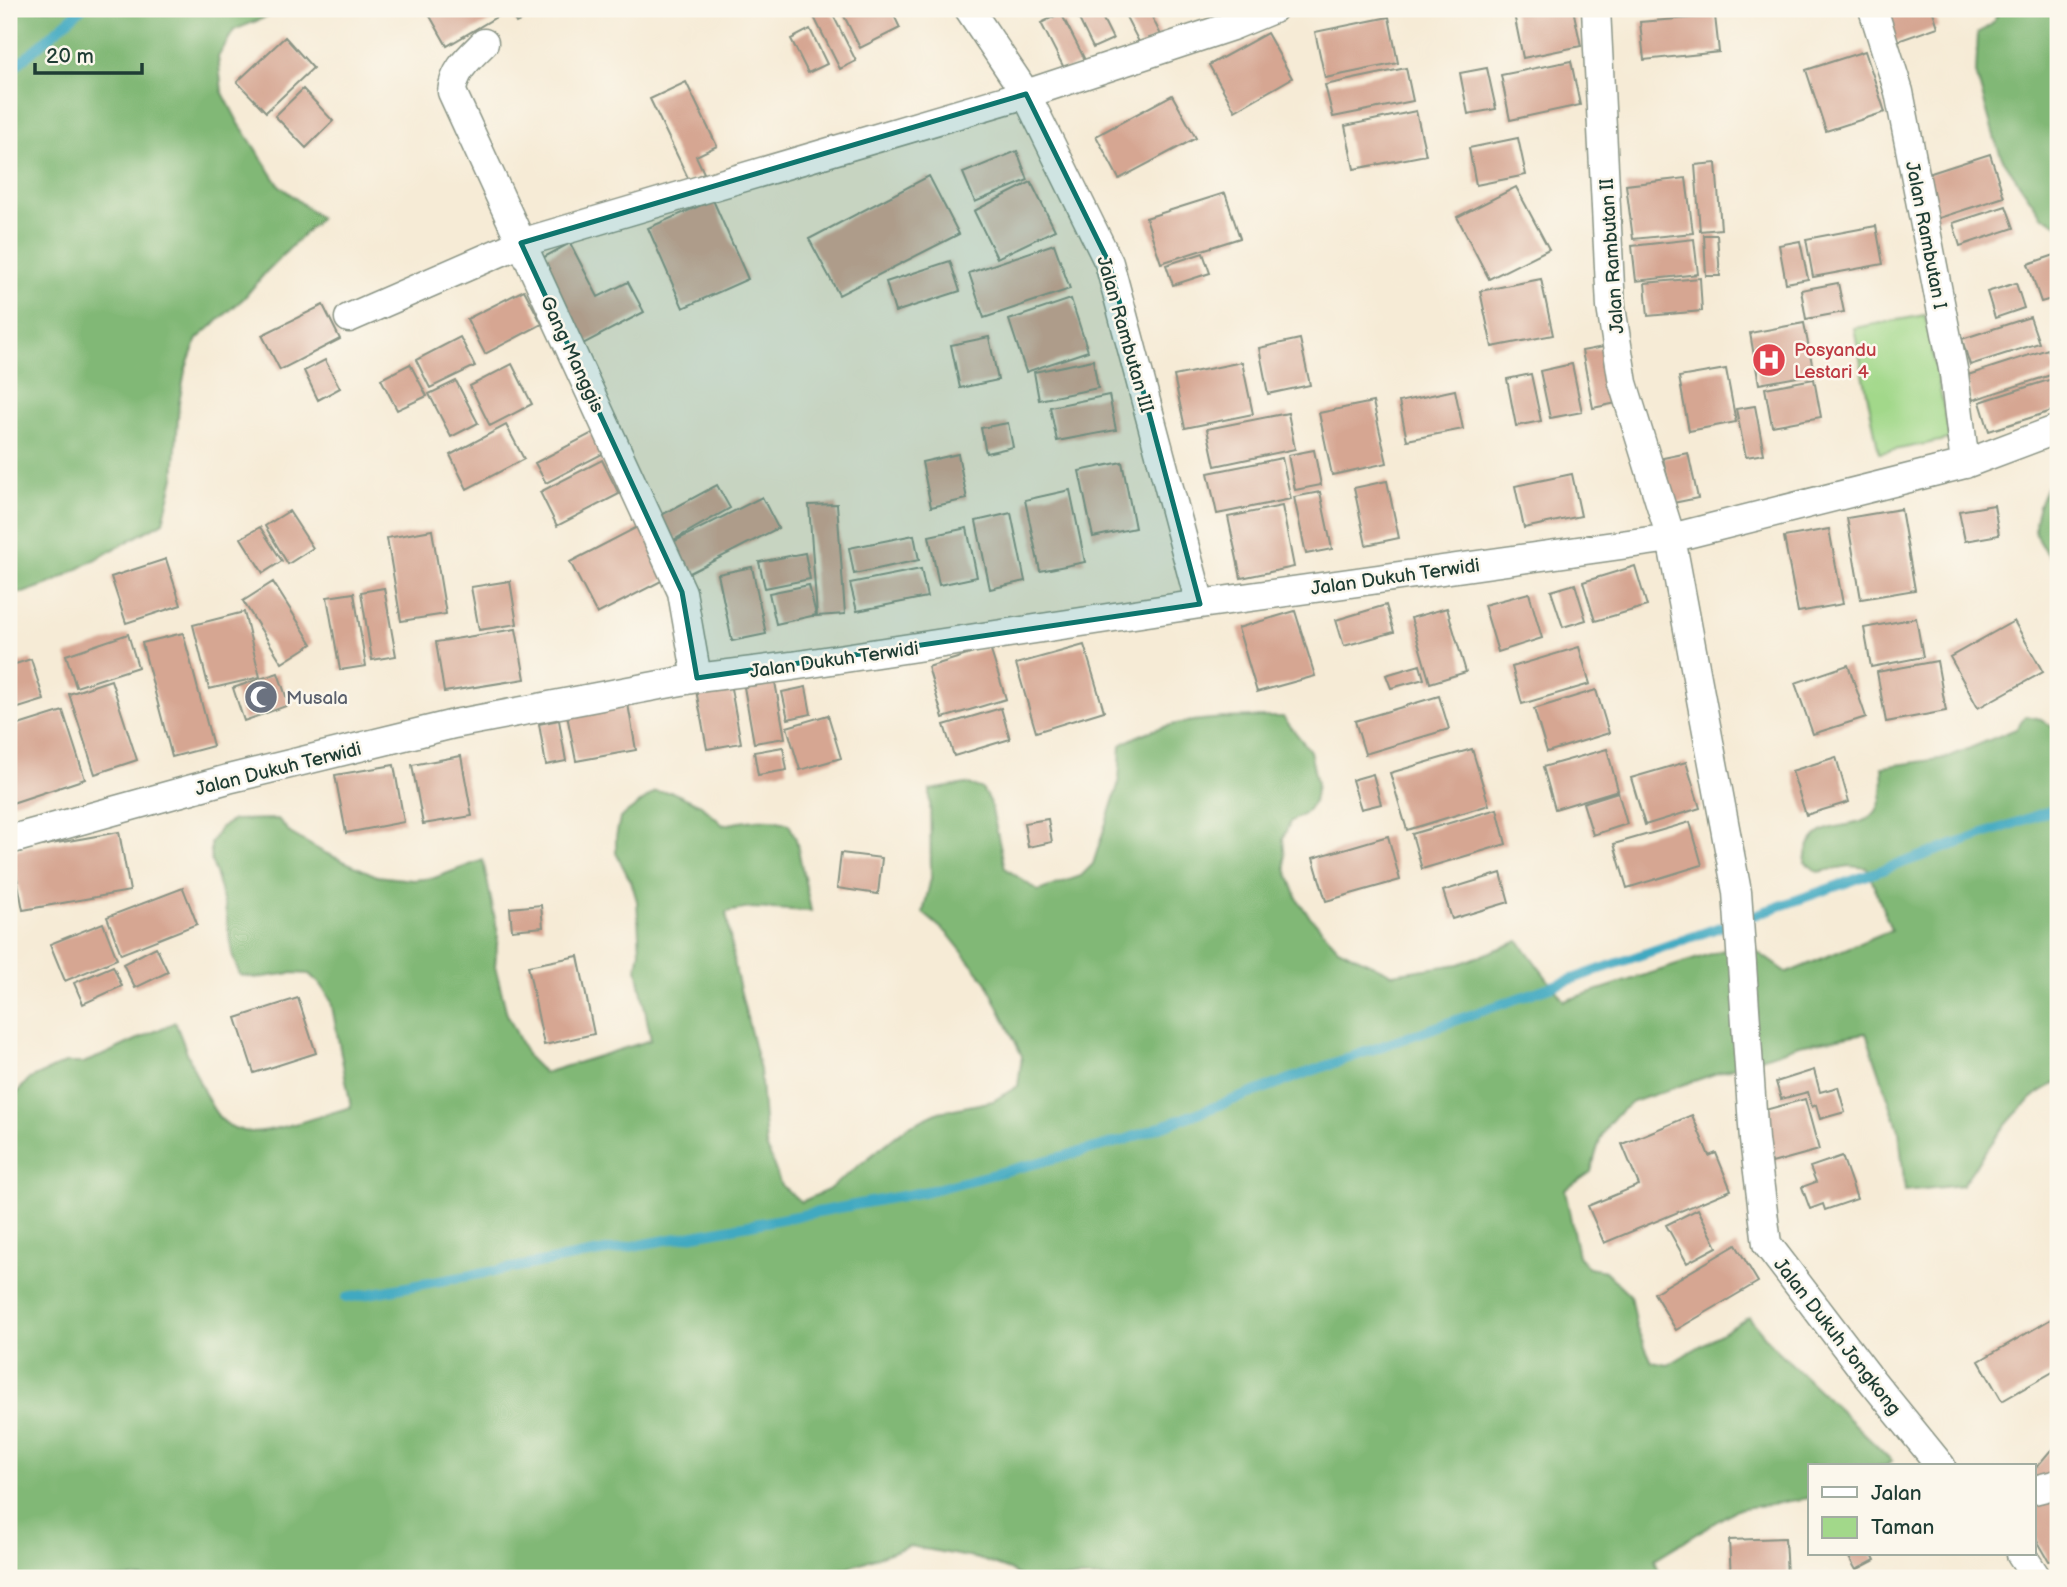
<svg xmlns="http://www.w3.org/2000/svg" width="2067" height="1587" viewBox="0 0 2067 1587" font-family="'Balsamiq Sans',sans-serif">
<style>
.green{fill:#a2d88a;stroke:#608a5f;stroke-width:2}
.forest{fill:#81b876;stroke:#507a55;stroke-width:2}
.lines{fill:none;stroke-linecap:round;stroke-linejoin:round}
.stream{stroke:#41a9c1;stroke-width:10}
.building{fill:#d6a692}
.street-casing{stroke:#8a9485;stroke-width:31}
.street{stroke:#fff;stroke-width:28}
.marked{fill:#0f766e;fill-opacity:0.2;stroke:#0f766e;stroke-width:5;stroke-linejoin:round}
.labels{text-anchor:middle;stroke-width:5;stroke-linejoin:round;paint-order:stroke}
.street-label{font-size:19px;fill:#1f3d34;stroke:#fbf7ec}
.health-label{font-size:19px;fill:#be3a42;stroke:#fbf7ec;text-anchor:start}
.worship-label{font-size:19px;fill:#5b616d;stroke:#fbf7ec;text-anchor:start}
</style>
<rect width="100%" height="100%" fill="#fbf7ec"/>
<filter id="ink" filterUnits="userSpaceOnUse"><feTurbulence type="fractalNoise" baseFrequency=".0143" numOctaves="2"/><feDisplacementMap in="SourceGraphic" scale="14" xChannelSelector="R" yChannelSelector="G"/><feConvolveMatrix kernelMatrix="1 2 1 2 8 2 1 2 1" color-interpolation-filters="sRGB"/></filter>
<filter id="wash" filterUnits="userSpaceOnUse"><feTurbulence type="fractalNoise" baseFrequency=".00686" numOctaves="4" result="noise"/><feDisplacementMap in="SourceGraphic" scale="28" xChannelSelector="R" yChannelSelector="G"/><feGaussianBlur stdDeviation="1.57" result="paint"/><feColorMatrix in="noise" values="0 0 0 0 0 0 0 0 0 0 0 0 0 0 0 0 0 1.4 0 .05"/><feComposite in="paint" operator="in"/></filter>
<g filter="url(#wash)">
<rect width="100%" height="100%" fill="#f6ebd6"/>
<!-- green -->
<path class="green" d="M1925,315L1950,439L1879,453L1854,328Z"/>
<!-- forest -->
<path class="forest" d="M9,9H286L234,30L218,57L222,91L238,122L279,185L320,218L266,272L244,298L197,339L185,371L179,403L174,477L163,522L54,582L23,593L9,591Z
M2000,9H2058V225L2041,215L2002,158L1996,143L1976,73L1978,33L1992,24Z
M2058,473V564C2049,556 2035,541 2035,528C2035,511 2045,484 2058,473Z
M2026,716L2041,719L2058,731V1083C2022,1094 1983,1155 1962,1185L1905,1191L1899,1130L1866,1033L1799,1045L1633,1102C1603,1121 1599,1139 1591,1172L1565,1190L1578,1256L1589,1268L1605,1271L1630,1295L1636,1327L1652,1362L1668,1365L1749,1317L1772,1345L1892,1461L1885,1466H1810V1498L1737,1509L1655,1559L1661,1578H1023L1010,1570L979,1559L909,1546L818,1578H9V1103L28,1080L65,1063H83L101,1056L175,1022C184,1044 206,1106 222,1120C229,1127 240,1131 251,1132C275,1132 326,1114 351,1107L331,1001L322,986L309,974L292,973L256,978L240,975L233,958L225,907L211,859V843L220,828L233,820L278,819L290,833L323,852L377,876L413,880L434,878L483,860L498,934L495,966L507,1014L528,1057L544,1073L651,1040L637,968L640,951L637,901L632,884L616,853V837L620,818L655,792H672L701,805L723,825C746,821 766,816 789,824L796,839L811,911L750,908L726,912L736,973L760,1070L766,1145L781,1185L801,1202L828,1190L907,1127L939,1112L993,1101L1018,1086L1022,1056L987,983L948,934L923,913L931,878L930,790L966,784L981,788L990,801L1005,868L1038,891L1081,876L1093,864L1119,782L1121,745C1167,716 1230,717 1283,717L1310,751L1317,784L1314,802L1304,814L1290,822L1283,838L1286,869L1297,898L1306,912L1338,948L1392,974L1459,964L1519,941L1564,1001L1745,943L1787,973L1891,930L1867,868L1849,866L1818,872L1805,862C1806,857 1806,850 1809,845C1830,806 1890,852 1882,767L1946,758L2016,729Z"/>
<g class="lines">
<!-- stream -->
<path class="stream" d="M9,72L81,9
M346,1298L755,1224L928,1191L1122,1141L1320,1068L2058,808"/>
</g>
<g id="blocks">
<!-- building -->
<path class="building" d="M426,9H547L516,23L510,9L447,46Z
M810,9H830L856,61L840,69Z
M843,9H891L900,28L860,48L841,10Z
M1074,9H1098L1113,39L1093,48Z
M1122,9H1148L1161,35L1141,46Z
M1513,9H1573L1581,46L1523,58Z
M1883,9H1932L1938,27L1895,42Z
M1061,13L1085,60L1065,70L1041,23Z
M1715,16L1719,52L1644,60L1640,22Z
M1389,17L1398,63L1325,78L1315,32Z
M810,29L827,64L808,73L791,39Z
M1267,33L1292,78L1235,111L1209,65Z
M285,37L313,68L266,112L237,82Z
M1865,51L1885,112L1826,131L1806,70Z
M1571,61L1580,105L1510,120L1501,75Z
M1406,68L1413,101L1333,117L1325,85Z
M1487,68L1496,109L1468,114L1460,73Z
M686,82L717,146L696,156L704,173L689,180L650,99Z
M303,89L333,121L306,148L275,116Z
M1172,95L1196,138L1119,179L1096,136Z
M1416,111L1426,155L1354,169L1345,126Z
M1518,138L1526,175L1476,185L1469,148Z
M1017,151L1028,180L975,202L963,173Z
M1990,154L2004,197L1936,219L1922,176Z
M1716,163L1721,229L1700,231L1695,165Z
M929,176L959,234L839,295L809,239Z
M1686,178L1693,233L1633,239L1626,185Z
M1031,182L1055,230L997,258L974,211Z
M1516,187L1549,249L1489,279L1457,217Z
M1225,193L1240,238L1161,263L1146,218Z
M713,200L748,279L683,308L648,228Z
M2006,206L2014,228L1960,246L1953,223Z
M1876,226L1883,264L1813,277L1806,239Z
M1704,235H1717L1720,276H1706Z
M1694,239L1698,274L1636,281L1632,246Z
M1800,241L1808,279L1786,283L1779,245Z
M570,243L598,297L628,282L644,312L581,345L537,261Z
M1054,244L1070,289L984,318L969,273Z
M1203,253L1210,273L1173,285L1166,265Z
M2058,254V297L2041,302L2028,264Z
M950,261L960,291L895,312L886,282Z
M1700,278L1702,311L1648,316L1645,283Z
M1541,279L1553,335L1492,347L1480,291Z
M1838,283L1844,312L1806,319L1801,290Z
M2016,283L2024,308L1995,318L1987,292Z
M524,290L542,324L485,354L467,319Z
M1071,299L1088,351L1026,372L1009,320Z
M323,305L340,339L280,370L262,335Z
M2030,317L2039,343L1970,365L1962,339Z
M1804,323L1814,374L1759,384L1750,333Z
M460,337L475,366L430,388L416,360Z
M989,337L998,380L960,388L951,345Z
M1300,339L1310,385L1268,394L1259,348Z
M1609,346L1621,402L1593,408L1582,351Z
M2048,349L2057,373L1973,400L1965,376Z
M325,360L340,388L318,400L304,371Z
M1093,360L1098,388L1039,400L1034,372Z
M1242,362L1253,414L1185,428L1174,376Z
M410,364L427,396L397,410L381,379Z
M512,364L532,404L490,426L470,386Z
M1572,364L1582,412L1550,418L1540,371Z
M1726,369L1736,422L1689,431L1679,377Z
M1531,374L1541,421L1516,426L1507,379Z
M2058,377V409L1989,431L1980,402Z
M1814,379L1821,417L1772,426L1765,388Z
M456,381L478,423L451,437L429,394Z
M1455,390L1463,429L1407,440L1399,402Z
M1109,395L1116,430L1057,441L1050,407Z
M1373,402L1387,463L1332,475L1319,413Z
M1755,406L1764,454L1746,457L1736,409Z
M1288,413L1295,449L1215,466L1207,429Z
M1008,423L1013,447L986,453L981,428Z
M506,425L524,459L467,489L450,455Z
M598,430L608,451L546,483L535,463Z
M1314,450L1321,485L1295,490L1288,455Z
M1688,453L1698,498L1673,503L1663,458Z
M958,454L967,499L931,507L922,462Z
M1282,458L1291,499L1217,514L1208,473Z
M602,460L619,494L557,526L540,492Z
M1122,462L1135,528L1093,537L1079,471Z
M1572,474L1581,516L1524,528L1515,486Z
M1387,481L1399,538L1366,545L1354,488Z
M717,485L730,508L670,542L656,518Z
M1070,490L1085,562L1040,571L1025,500Z
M1320,492L1332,549L1306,554L1294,497Z
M762,497L778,528L682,577L665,546Z
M837,504L845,614L817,616L809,505Z
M1994,505L1999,535L1965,541L1959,511Z
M1282,506L1294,567L1241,578L1228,517Z
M1901,509L1915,590L1861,599L1847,518Z
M289,511L313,548L288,564L265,526Z
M1011,513L1025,581L990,589L976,521Z
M645,523L671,576L597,614L570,562Z
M260,527L282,561L263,573L241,538Z
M967,528L977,577L939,585L929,536Z
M1829,529L1843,604L1798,612L1784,537Z
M432,530L446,614L401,621L387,538Z
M914,535L919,560L854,574L849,548Z
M805,553L810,579L765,588L759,562Z
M166,559L181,605L126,623L111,577Z
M1635,566L1647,606L1595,621L1583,582Z
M752,567L766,634L732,641L718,574Z
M921,569L927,597L857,611L850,583Z
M510,581L517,624L479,630L471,587Z
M273,582L312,644L282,663L243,601Z
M1575,584L1586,620L1563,627L1551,591Z
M809,585L816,615L776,624L769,593Z
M384,588L396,656L372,660L361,592Z
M354,593L366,666L340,670L327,597Z
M1529,593L1542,638L1498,652L1484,605Z
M1386,605L1394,632L1344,646L1336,620Z
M1447,608L1466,672L1430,683L1411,618Z
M1295,611L1315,676L1257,692L1238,628Z
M244,612L260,677L209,689L193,625Z
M1916,618L1923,657L1871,667L1864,628Z
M2014,621L2043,672L1978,708L1950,657Z
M516,629L525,679L444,692L436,642Z
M183,633L213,746L172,757L142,643Z
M128,634L138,667L76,687L66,655Z
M1084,645L1104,711L1036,732L1016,664Z
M1579,647L1590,684L1522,704L1512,667Z
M990,648L1006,699L943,718L928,667Z
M31,659L44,700L9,711V666Z
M1937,661L1946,711L1886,722L1877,672Z
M1420,665L1424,679L1391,688L1386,675Z
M1848,665L1866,717L1813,734L1795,683Z
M278,673L289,705L244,721L233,688Z
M111,680L137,760L95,774L69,694Z
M775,682L785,738L754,743L744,687Z
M730,683L741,743L707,749L696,690Z
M806,687L811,714L788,719L782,692Z
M1596,690L1609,733L1547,752L1534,709Z
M1439,696L1449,729L1365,754L1355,721Z
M628,704L636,750L576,761L567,715Z
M1001,708L1010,739L954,756L944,725Z
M63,711L85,779L9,804V728Z
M828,715L841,758L800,770L787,727Z
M559,720L566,761L546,765L539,724Z
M783,747L787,770L758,775L754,752Z
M1472,749L1489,805L1407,830L1390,773Z
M1607,749L1618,790L1555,809L1543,767Z
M461,756L472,816L423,824L412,765Z
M1836,757L1849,802L1806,815L1792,771Z
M1686,762L1700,808L1645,825L1631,778Z
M394,765L404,822L346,833L335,775Z
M1373,774L1381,804L1361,809L1352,780Z
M1618,792L1627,824L1593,835L1583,803Z
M1497,809L1506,844L1422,869L1412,834Z
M1048,819L1052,842L1028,847L1024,823Z
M1690,822L1702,865L1627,888L1614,844Z
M119,832L130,891L23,910L12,851Z
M1388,836L1400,880L1326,901L1313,858Z
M841,853L882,858L878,894L837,888Z
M1501,873L1509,902L1452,919L1443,891Z
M183,888L197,924L121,954L107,917Z
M541,905L543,927L512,930L510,908Z
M103,923L117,959L65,981L50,944Z
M156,947L168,972L135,988L123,964Z
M578,956L594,1034L544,1045L528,966Z
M113,966L122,986L83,1004L74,983Z
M298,998L316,1053L254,1073L236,1018Z
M1814,1070L1820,1092L1838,1087L1845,1112L1820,1119L1816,1105L1812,1107L1808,1092L1781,1099L1776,1082Z
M1805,1099L1819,1150L1772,1163L1758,1112Z
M1692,1115L1709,1156L1716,1153L1731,1190L1604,1243L1588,1206L1639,1185L1622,1144Z
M1842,1156L1857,1199L1825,1210L1823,1204L1810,1209L1802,1187L1816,1182L1810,1167Z
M1698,1209L1717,1247L1687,1263L1666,1225Z
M1736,1245L1758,1282L1676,1330L1654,1293Z
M2058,1315V1369L2002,1401L1979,1361Z
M2058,1445V1481L2034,1487V1470L2050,1451Z
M2058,1487V1560L2049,1561L2034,1535V1492Z
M1785,1538L1787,1576L1731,1578L1729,1540Z
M1847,1554H1872L1875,1560L1856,1570Z"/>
</g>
</g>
<g filter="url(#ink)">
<use href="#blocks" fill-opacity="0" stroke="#8a9485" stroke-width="2"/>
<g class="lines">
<!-- street casing -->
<g class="street-casing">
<path id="street" d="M969,9L1026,94L1109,263L1200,604
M1596,9L1611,307L1623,383L1671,538L1737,892L1754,1140L1767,1244L1868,1376L1941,1466
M1873,9L1899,92L1954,374L1965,464
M484,43C469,58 454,70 452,92L682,592L697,678
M349,318L521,243L1026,94L1232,26L1273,9
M9,840L228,779L454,724L697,678L792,666L1200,604L1671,538L1965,464L2058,429
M2034,1490L2058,1484
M2021,1554L2037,1578"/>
</g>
<!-- street -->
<use href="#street" class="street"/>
</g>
</g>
<!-- marked area -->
<path class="marked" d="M1026,94L1109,263L1200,604L697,678L682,592L521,243Z"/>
<!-- icons -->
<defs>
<g id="hospital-disc" transform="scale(1.75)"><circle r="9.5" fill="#e0444e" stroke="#fbf7ec"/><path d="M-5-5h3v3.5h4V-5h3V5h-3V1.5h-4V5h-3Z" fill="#fff"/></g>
<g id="mosque-disc" transform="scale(1.75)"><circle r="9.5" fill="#6b7280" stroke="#fbf7ec"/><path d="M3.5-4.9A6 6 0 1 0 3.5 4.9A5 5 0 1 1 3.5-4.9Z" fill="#fff"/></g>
</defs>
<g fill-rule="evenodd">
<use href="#hospital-disc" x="1769" y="360"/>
<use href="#mosque-disc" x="261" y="697"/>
</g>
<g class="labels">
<!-- street labels -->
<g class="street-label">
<text transform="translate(1927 235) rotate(79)" y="7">Jalan Rambutan I</text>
<text transform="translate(1611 256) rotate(-94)" y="7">Jalan Rambutan II</text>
<text transform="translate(1126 334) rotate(74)" y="7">Jalan Rambutan III</text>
<text transform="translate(573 354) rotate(65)" y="7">Gang Manggis</text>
<text transform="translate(1395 576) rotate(-8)" y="7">Jalan Dukuh Terwidi</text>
<text transform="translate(834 659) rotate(-8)" y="7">Jalan Dukuh Terwidi</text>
<text transform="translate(278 768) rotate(-14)" y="7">Jalan Dukuh Terwidi</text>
<text transform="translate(1838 1336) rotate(52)" y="7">Jalan Dukuh Jongkong</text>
</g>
<!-- health labels -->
<g class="health-label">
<text x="1794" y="356">Posyandu<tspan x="1794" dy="22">Lestari 4</tspan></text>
</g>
<!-- worship labels -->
<g class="worship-label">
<text x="286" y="704">Musala</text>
</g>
</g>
<!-- margin -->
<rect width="2067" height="1587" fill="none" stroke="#fbf7ec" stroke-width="35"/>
<!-- legend -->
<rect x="1808" y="1464" width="228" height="91" fill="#fbf7ec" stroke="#a3ada2" stroke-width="2"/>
<rect x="1822" y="1487" width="35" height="10" fill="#ffffff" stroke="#a3ada2" stroke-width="2"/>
<text x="1871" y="1500" font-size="21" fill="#1f3d34">Jalan</text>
<rect x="1822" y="1517" width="35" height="21" fill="#a2d88a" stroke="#a3ada2" stroke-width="2"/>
<text x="1871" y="1534" font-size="21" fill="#1f3d34">Taman</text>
<!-- scale -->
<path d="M35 63v10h107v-10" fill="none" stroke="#1f3d34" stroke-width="3.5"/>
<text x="46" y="63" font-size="21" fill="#1f3d34" stroke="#fbf7ec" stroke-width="5" paint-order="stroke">20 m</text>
</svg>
